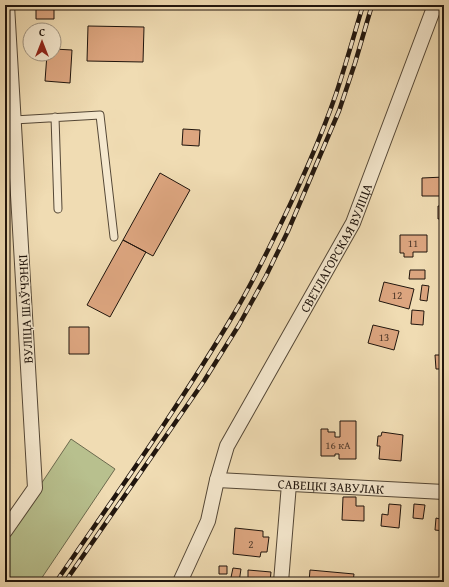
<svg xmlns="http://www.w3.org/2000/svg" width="449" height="587" viewBox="0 0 449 587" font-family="'Gentium Book Plus',serif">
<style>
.green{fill:#b8c08e;stroke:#6c6a4e}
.building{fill:#dca57f;stroke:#20150d}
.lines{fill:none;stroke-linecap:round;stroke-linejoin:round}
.lane-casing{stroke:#544736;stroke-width:9}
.street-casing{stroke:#544736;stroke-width:16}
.lane{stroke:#f5e8ce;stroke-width:7}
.street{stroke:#f5e8ce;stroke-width:14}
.rail-casing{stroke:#20150d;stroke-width:4.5}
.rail{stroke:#f5e8ce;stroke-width:3;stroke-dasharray:9;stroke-linecap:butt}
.labels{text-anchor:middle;stroke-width:3;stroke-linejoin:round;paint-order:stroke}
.number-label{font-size:11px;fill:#4f392a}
.street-label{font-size:13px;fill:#20150d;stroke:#f5e8ce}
</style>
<rect width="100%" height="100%" fill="#f0dcb3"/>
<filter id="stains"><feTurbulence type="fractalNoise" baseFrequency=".005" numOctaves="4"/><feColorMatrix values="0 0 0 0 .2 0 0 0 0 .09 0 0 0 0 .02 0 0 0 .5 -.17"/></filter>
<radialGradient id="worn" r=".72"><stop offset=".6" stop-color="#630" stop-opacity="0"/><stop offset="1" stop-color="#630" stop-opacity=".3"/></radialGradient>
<!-- green -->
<path class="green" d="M71,439L115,469L39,582H5V538Z"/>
<!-- building -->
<path class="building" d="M30,5H54V19H36V9H30Z
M88,26L144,27L143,62L87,61Z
M54,49L72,50L70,83L45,81L47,54H54Z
M183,129L200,130L199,146L182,145Z
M160,173L190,190L153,256L123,240Z
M444,177V218L438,219V206H442V196H422V178Z
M400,235H427V252H413V257H404V253H400Z
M123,240L146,252L110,317L87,305Z
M410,270H425V279H409Z
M384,282L414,289L409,309L379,301Z
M422,285L429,286L427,301L420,300Z
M412,310L424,311L423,325L411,324Z
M373,325L399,331L394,350L368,343Z
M69,327H89V354H69Z
M435,355H444V369H436Z
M340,421H356V459H339V454H335V456H321V429H328V432H335V437H340Z
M382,432L403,435L401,461L379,459L380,446H377L378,436H381Z
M343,497H356V506H364V521L342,520Z
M389,504L401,505L399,528L381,526L382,514L388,515Z
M414,504L425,505L423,519L413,518Z
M441,509H444V531L435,530L436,518L440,519Z
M235,528L263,531V537H269L267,552H261L260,557L233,554Z
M219,566H227V574H219Z
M233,568L241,569L239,582H230Z
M248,570L271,572L270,582H248Z
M310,570L354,574L353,582H309Z"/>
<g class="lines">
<!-- lane casing -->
<g class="lane-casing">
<path id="lane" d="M55,117L58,209
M14,120L100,115L114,237"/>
</g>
<!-- street casing -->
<g class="street-casing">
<g id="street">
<path id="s1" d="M217,480L444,492"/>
<path d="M5,531L35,488L7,5"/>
<path id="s2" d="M180,582L208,521L217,480L227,446L353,223L435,5"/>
<path d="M281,582L289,484"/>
</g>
</g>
<!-- lane -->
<use href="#lane" class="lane"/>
<!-- street -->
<use href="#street" class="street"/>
<!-- rail casing -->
<g class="rail-casing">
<path id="rail" d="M56,582C117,493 180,405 235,312C247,292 258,270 269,248C294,198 318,146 336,94C346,64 354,35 363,5
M65,582L204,381L239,325L266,276L288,231L339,111L355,63L372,5"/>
</g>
<!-- rail -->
<use href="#rail" class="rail"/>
</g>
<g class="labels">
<!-- number labels -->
<g class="number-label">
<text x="413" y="247">11</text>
<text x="397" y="299">12</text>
<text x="384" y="341">13</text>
<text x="338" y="449">16 кА</text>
<text x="251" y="548">2</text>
</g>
<!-- street labels -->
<g class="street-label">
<text dy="5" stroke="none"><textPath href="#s2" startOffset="371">СВЕТЛАГОРСКАЯ ВУЛІЦА</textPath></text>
<text transform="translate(25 309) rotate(-93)" y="5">ВУЛІЦА ШАЎЧЭНКІ</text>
<text dy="5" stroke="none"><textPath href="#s1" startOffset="114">САВЕЦКІ ЗАВУЛАК</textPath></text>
</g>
</g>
<!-- margin -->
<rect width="449" height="587" fill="none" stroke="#f0dcb3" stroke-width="20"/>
<rect x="6" y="6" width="437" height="575" fill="none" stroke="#20150d" stroke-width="2"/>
<rect x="10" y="10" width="429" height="567" fill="none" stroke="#20150d"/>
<!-- north arrow -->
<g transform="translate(42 42)"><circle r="19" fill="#f5e8ce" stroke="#a09481"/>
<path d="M0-3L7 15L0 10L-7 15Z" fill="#8f2418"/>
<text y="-6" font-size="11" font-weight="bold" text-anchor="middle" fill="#20150d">С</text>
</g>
<rect width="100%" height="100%" filter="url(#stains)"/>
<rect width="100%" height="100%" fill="url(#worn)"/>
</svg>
